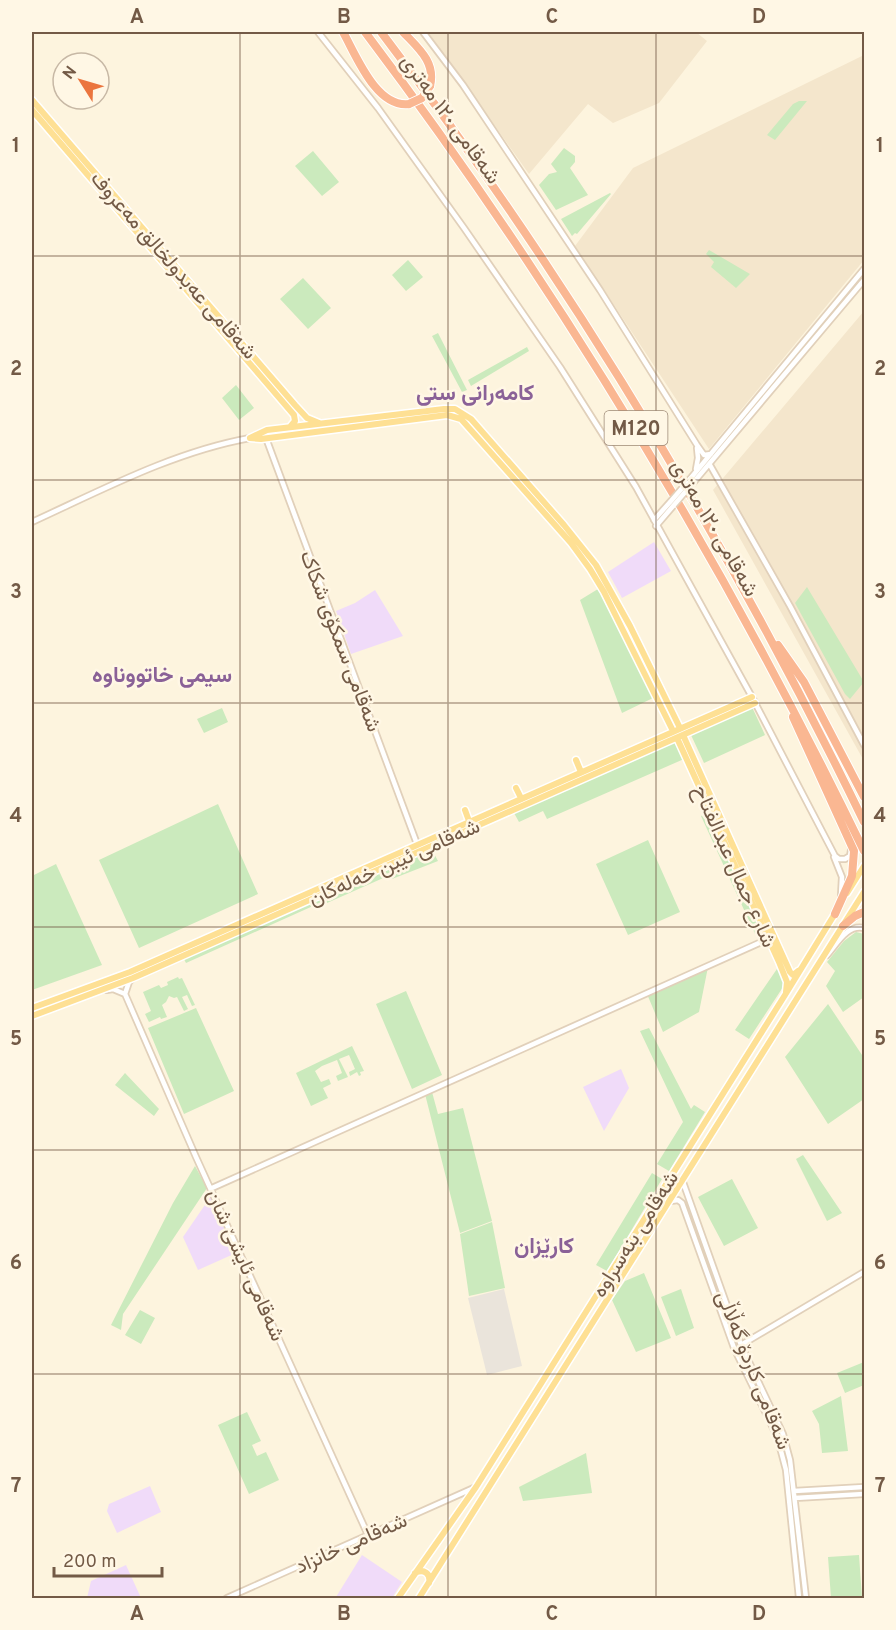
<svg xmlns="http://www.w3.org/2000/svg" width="896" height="1630" viewBox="0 0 896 1630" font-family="Overpass,Vazirmatn,sans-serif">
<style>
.residential{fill:#f4e6cc}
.industrial{fill:#eae4db}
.education{fill:#f0dbf9}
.green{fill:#cbeabd}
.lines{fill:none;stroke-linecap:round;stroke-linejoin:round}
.minor-casing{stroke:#e1d0ba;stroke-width:8}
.major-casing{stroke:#fff;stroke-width:9}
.highway-casing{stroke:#fff;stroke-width:10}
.minor{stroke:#fff;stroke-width:4.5}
.major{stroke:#fee094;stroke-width:6}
.highway{stroke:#fab792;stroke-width:8}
.minor-bridge-casing{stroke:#e1d0ba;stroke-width:8;stroke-linecap:butt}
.highway-bridge-casing{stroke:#fff;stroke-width:10;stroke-linecap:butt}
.minor-bridge{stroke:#fff;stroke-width:4.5}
.highway-bridge{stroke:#fab792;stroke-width:8}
.grid{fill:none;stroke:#735a46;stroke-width:1.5;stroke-opacity:0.55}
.labels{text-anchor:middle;stroke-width:5;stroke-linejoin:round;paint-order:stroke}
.shield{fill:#fff7e5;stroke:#9d8976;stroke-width:1.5}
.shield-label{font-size:20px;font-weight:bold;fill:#735a46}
.street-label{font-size:21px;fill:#735a46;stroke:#fff7e5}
.neighbourhood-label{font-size:22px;font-weight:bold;fill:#8a6197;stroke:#fff7e5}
.neatline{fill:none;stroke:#735a46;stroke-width:2}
.grid-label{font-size:20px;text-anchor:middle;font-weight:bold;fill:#735a46}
</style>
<rect width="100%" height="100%" fill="#fdf4de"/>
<!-- residential -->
<path class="residential" d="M428,32H696L707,41L659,103L613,123L588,104L529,174Z
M864,55V260L709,449L575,246L633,168Z
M864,311V761L713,490Z"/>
<!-- industrial -->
<path class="industrial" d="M504,1289L522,1366L487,1375L468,1298Z"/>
<!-- education -->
<path class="education" d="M654,542L671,571L622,598L608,572Z
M375,590L403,636L351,654L336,611L355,603Z
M621,1069L629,1088L604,1131L583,1087Z
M211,1196L236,1253L198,1270L183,1237Z
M150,1486L161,1512L117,1533L107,1511L109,1504Z
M362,1555L402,1582L392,1598H339L336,1597Z
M126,1565L141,1598H87L91,1581Z"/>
<!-- green -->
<path class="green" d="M799,101H807L775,140L767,135L793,104Z
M564,148L575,156V162L570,168L588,195L556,210L539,185L549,174L557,172L551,164Z
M313,151L339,182L322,196L295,166Z
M610,193L611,194L577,234L575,233L572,236L561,219Z
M709,250L750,274L736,288L711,267L714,262L706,254Z
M408,260L423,277L406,291L392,275Z
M303,278L331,308L308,329L280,299Z
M438,333L467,390L462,392L432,336Z
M527,347L529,351L471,386L468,380Z
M236,385L254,408L239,420L222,398Z
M807,587L864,682L850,699L845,694L795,603Z
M598,589L653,698L622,713L580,600Z
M752,707L765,735L704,763L691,735Z
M222,708L228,722L204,733L197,719Z
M675,742L684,759L547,819L543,811L519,822L514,813Z
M218,804L258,894L139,948L99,860Z
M708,813L763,934L756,936L701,816Z
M648,840L680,912L628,935L596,864Z
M432,850L438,861L392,879L390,875L327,903L325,898Z
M56,864L102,965L32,990V876Z
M320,897L322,902L186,963L183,957Z
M856,932L864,934V997L843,1012L826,986L835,971L827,962L844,941Z
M779,966L785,984L749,1039L735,1030Z
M708,967L699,1012L663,1032L647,994Z
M178,977L179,979L182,978L195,1005L192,1006L187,995L182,997L188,1009L184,1011L177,997L174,998L169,996L166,1002L162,1005L167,1017L161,1019L160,1017L149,1022L145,1014L151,1011L143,992L159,985L161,988L168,985L167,982Z
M406,991L442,1075L412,1089L376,1004Z
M828,1004L864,1058V1099L828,1124L785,1057Z
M196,1008L234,1091L184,1114L148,1028Z
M649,1028L691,1109L694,1105L705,1112L669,1171L657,1164L683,1122L640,1031Z
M352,1046L364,1071L360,1072L361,1075L359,1076L357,1072L350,1076L349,1072L355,1069L349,1055L339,1059L348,1077L338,1081L336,1076L342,1073L337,1060L322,1066L315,1071L321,1082L329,1079L331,1084L323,1088L328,1098L311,1106L296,1073Z
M125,1073L159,1109L154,1116L115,1085Z
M432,1092L438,1114L463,1108L492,1221L460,1233L425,1094Z
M803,1155L842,1213L827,1221L796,1159Z
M195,1166L207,1188L123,1314L121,1330L111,1325L173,1203Z
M652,1173L662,1179L607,1271L596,1265Z
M732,1179L758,1228L724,1246L698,1197Z
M492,1222L505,1288L469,1296L460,1234Z
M644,1273L671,1338L636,1352L612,1300L625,1281Z
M681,1289L694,1328L676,1336L661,1297Z
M140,1310L155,1318L141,1344L125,1335Z
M864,1362V1385L845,1393L837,1373Z
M841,1396L848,1451L822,1453L819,1424L812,1411Z
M247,1412L261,1441L252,1445L257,1456L266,1452L279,1480L249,1494L218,1425Z
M586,1453L592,1493L523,1501L519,1487Z
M859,1555L862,1598H831L828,1557Z"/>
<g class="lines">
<!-- minor casing -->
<g class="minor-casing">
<path id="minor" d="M318,32L378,108L464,228L560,367L636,487L752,697L835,856L839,859H845L850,856L851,850
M423,32L463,85L600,290L697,445L704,455L711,454
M266,438L417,844
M710,465L790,606L864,745
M696,469L698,458L697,448
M690,479L864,269
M693,483L864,280
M654,520L671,501
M32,522C102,490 173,452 250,438
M656,526L674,505
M834,857L842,877L841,895
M827,955C837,944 847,924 864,928
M107,990L113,989L125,994L196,1157L368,1535
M125,994L129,982L133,978
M683,1182L741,1345L783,1434L790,1460L806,1598
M212,1188L768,939
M671,1201L678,1200L682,1203L734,1348L777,1436L786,1470L799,1598
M741,1345L864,1272
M794,1491L864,1487
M795,1498L864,1494
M227,1598L476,1487"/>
</g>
<!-- major casing -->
<g class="major-casing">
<path id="major" d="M32,100L295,405L307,418L319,423
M32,110L294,415L295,421L290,427
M250,438L267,430L444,409H455L471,419L564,525L596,565L630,626L680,728
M250,438L261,439L447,415L461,419L571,543L590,569L604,592L673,731
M683,735L790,972L793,975L798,971
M677,738L779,962L787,982L786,992
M576,760L581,772
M516,788L521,798
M465,810L469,821
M847,893L864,866
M32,1008L130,972L752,697
M32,1016L133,978L755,703
M415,1573C424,1568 431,1574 429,1583
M398,1598L476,1487L785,995L836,912
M419,1598L864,892"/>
</g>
<!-- highway casing -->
<g class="highway-casing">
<path id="highway" d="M343,32C356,55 376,108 409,104
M365,32C558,288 724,562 864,851
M381,32C568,278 729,544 864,822
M403,32C418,48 436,62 430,86
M778,645L804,682L864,797
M793,717L854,851L852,876L835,914
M843,926L855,916L864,912"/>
</g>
<!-- minor -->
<use href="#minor" class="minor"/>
<!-- major -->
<use href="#major" class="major"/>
<!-- highway -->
<use href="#highway" class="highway"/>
<!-- minor-bridge casing -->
<g class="minor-bridge-casing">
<path id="minor-bridge" d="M671,501L690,479
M674,505L693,483"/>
</g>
<!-- highway-bridge casing -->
<g class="highway-bridge-casing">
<path id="highway-bridge" d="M409,104L422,98L430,86"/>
</g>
<!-- minor-bridge -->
<use href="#minor-bridge" class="minor-bridge"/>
<!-- highway-bridge -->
<use href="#highway-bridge" class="highway-bridge"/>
</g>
<!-- grid -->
<path class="grid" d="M240,32V1598M448,32V1598M656,32V1598M32,256H864M32,480H864M32,703H864M32,927H864M32,1150H864M32,1374H864"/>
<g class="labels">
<!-- shield labels -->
<rect class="shield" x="604.5" y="411" width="63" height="34" rx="4.5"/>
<g class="shield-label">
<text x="636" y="435">M120</text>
</g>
<!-- street labels -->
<g class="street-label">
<text transform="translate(451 119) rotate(54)" y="7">شەقامی ١٢٠ مەتری</text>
<text transform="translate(174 265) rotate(49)" y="7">شەقامی عەبدولخالق مەعروف</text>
<text transform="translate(715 528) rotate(60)" y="7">شەقامی ١٢٠ مەتری</text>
<text transform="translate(341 641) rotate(69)" y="7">شەقامی سمکۆی شکاک</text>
<text transform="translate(394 862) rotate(-24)" y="7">شەقامی ئیبن خەلەکان</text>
<text transform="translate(735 866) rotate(66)" y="7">شارع جمال عبدالفتاح</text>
<text transform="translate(635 1234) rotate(-58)" y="7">شەقامی بنەسراوە</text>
<text transform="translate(246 1265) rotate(66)" y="7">شەقامی ئایشێ شان</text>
<text transform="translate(754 1370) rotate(68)" y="7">شەقامی کاردۆ گەڵاڵی</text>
<text transform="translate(351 1543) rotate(-24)" y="7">شەقامی خانزاد</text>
</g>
<!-- neighbourhood labels -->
<g class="neighbourhood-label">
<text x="475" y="400">كامه‌رانی ستی</text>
<text x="162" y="682">سیمی خاتووناوه</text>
<text x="544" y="1253">کارێزان</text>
</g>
</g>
<!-- border -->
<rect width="896" height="1630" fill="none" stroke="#fff7e5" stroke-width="66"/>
<!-- north arrow -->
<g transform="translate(81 81) rotate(307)"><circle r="28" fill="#fff7e5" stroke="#c7b8a5" stroke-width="1.5"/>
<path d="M0-4.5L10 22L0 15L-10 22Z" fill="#eb753e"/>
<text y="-9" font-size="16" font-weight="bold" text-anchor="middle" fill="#735a46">N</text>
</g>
<!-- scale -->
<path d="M54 1567v9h108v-9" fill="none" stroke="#735a46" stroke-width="3"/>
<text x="63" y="1567" font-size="18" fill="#735a46" stroke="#fff7e5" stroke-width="4.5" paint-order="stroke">200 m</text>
<rect x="33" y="33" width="830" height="1564" class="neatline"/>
<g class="grid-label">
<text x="137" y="23">A</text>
<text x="344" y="23">B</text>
<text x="552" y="23">C</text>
<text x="759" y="23">D</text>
<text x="16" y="152">1</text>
<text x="880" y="152">1</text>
<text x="16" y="375">2</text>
<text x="880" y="375">2</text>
<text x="16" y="598">3</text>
<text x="880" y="598">3</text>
<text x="16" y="822">4</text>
<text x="880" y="822">4</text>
<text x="16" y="1045">5</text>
<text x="880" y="1045">5</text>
<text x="16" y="1269">6</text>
<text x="880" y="1269">6</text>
<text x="16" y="1492">7</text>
<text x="880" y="1492">7</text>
<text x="137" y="1620">A</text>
<text x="344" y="1620">B</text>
<text x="552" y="1620">C</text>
<text x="759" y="1620">D</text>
</g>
</svg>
